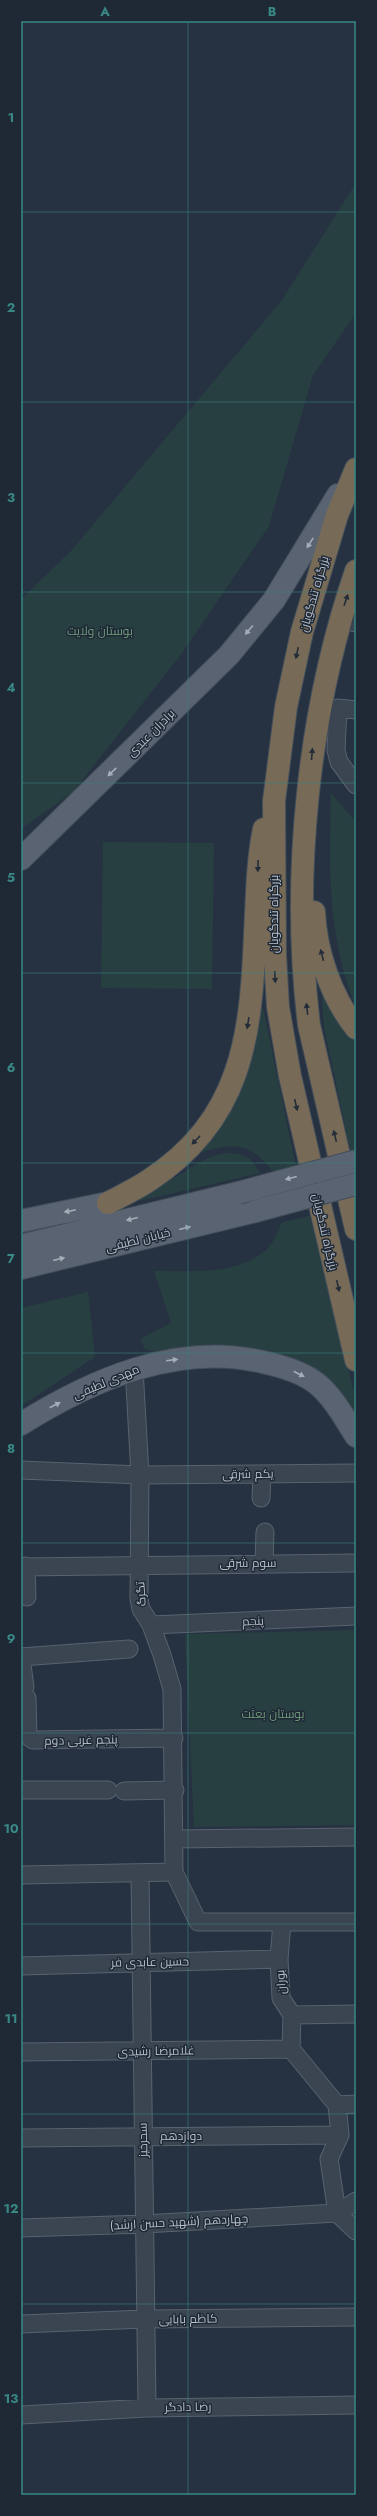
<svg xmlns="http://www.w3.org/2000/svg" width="377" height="2516" viewBox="0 0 377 2516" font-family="Jost,Cairo,sans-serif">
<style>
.green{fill:#283f42}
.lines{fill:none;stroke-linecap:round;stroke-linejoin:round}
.minor-casing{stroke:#59626e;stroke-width:19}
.major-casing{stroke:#444d5a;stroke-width:24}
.highway-casing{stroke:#454f5b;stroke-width:24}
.minor{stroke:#3b4451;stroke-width:17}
.major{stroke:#596371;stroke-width:22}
.highway{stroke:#776b58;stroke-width:22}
.major-bridge-casing{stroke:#444d5a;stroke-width:24;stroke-linecap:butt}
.major-bridge{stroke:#596371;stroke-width:22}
.oneway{fill:#a5adb9}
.oneway2{fill:#232c38}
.grid{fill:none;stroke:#398885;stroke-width:1;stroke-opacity:0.55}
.labels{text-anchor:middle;stroke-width:3;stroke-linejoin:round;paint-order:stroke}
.street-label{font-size:12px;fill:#b8bfcb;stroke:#1f2936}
.park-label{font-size:12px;fill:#6f9c7a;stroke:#1f2936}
.neatline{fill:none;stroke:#398885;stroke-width:1.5}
.grid-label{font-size:13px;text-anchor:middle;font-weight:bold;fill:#398885}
</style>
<rect width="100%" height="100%" fill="#263241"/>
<!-- green -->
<path class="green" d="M356,183V313L313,375L269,526L182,653L73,792L21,829V599L70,552L282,300Z
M331,793L356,822V1008C327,935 329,869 331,793Z
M103,842L214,843L212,989L101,988Z
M321,986L339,1025L356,1040V1152L351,1154L324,1028Z
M263,1008L296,1167L275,1174C249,1141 234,1142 196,1154L258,1010Z
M226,1153C244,1153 251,1157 260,1173L139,1201C149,1187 162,1185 176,1177C194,1167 205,1156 226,1153Z
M310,1216L356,1400V1419L293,1361L274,1353L238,1346L158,1353L145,1349L140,1339L171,1323L154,1271C191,1271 237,1276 267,1249C274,1243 278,1230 282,1222Z
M88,1292L95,1357L21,1406V1308Z
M356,1630V1825L194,1827L185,1634Z"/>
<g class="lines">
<!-- minor casing -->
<g class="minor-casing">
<path id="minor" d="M339,620L356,623
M356,710L338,708L336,750L339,762L356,785
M134,1368L140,1475L139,1599L141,1609L151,1625L162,1655L172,1689L174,1872L198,1922H356
M21,1470L140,1475L356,1473
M261,1498L262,1474
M264,1563L265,1532
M26,1566L27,1597
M21,1567L356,1563
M151,1625L356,1616
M21,1657L129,1649
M21,1657L25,1687
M27,1698L28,1736L33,1740L174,1738
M21,1790H108
M124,1791L175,1790
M175,1839L356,1837
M140,1873L147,2408
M21,1875L174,1872
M282,1922L279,1959L281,1998L292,2015L291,2049L337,2105L340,2135L329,2159L337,2213L356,2231
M21,1966L279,1959
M292,2015L356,2014
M21,2052L291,2049
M337,2105L356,2104
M21,2138L340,2135
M21,2228L144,2224L337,2213L356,2201
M21,2324L145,2319L356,2317
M21,2415L147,2408L356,2405"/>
</g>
<!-- major casing -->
<g class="major-casing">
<path id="major" d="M21,859L229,655L274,600L338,495
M21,1221L108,1203
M21,1246L238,1193
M21,1268L256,1211
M21,1424C93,1379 178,1342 263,1362C281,1366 302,1372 316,1383C333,1396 345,1419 356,1436"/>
</g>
<!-- highway casing -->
<g class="highway-casing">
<path id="highway" d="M356,469L337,515L302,632L286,707L274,801L275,955L278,1007L290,1076L356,1360
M356,571C308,711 291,878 309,1025L356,1229
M314,912C316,952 331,997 356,1028
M108,1203C121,1196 136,1189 148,1181C242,1120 251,1037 255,934C257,899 257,863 264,829"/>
</g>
<!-- minor -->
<use href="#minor" class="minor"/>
<!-- major -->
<use href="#major" class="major"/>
<!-- highway -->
<use href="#highway" class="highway"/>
<!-- major-bridge casing -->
<g class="major-bridge-casing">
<path id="major-bridge" d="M238,1193L356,1161
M256,1211L356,1184"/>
</g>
<!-- major-bridge -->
<use href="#major-bridge" class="major-bridge"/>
</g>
<!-- one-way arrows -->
<defs><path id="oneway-solid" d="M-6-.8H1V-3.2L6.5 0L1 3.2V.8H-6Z"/></defs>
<g class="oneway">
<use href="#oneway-solid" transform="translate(310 543) rotate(122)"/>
<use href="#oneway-solid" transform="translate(249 630) rotate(130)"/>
<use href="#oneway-solid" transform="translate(112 772) rotate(136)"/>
<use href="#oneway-solid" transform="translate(291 1178) rotate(165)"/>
<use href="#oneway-solid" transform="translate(70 1211) rotate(168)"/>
<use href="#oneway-solid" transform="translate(132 1219) rotate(166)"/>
<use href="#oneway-solid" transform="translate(185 1228) rotate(-14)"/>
<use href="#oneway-solid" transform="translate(59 1259) rotate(-14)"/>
<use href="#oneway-solid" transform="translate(172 1360) rotate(-7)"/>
<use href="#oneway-solid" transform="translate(299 1374) rotate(27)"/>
<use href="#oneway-solid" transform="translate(55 1405) rotate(-27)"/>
</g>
<g class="oneway2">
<use href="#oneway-solid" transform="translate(346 600) rotate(-71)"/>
<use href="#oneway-solid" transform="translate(297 653) rotate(102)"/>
<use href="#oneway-solid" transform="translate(312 754) rotate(-85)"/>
<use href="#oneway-solid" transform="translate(258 866) rotate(92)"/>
<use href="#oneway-solid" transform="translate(322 955) rotate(-104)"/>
<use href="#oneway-solid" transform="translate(275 977) rotate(87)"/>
<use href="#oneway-solid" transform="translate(307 1009) rotate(-97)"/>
<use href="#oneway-solid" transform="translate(248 1023) rotate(99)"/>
<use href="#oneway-solid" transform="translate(296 1105) rotate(77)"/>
<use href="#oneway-solid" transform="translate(335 1136) rotate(-103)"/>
<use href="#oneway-solid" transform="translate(196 1140) rotate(134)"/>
<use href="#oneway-solid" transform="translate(338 1286) rotate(77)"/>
</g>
<!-- grid -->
<path class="grid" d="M188,21V2495M21,212H356M21,402H356M21,592H356M21,783H356M21,973H356M21,1163H356M21,1353H356M21,1543H356M21,1733H356M21,1924H356M21,2114H356M21,2304H356"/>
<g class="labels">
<!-- street labels -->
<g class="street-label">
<text transform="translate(314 594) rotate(-74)" y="4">بزرگراه تندگویان</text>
<text transform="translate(151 733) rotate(-45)" y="4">برادران عبدی</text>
<text transform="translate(274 914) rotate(-90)" y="4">بزرگراه تندگویان</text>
<text transform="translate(325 1232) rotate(77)" y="4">بزرگراه تندگویان</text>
<text transform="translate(138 1240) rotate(-14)" y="4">خیابان لطیفی</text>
<text transform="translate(106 1382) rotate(-23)" y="4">مهدی لطیفی</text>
<text transform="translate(248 1474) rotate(-1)" y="4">یکم شرقی</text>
<text x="248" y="1567">سوم شرقی</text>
<text transform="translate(141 1594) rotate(-94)" y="4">تگرگ</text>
<text transform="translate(253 1621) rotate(-2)" y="4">پنجم</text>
<text transform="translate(81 1740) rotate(-1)" y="4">پنجم غربی دوم</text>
<text transform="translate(150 1962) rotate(-1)" y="4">حسین عابدی‌ فر</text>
<text transform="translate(281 1982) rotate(-94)" y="4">بوران</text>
<text transform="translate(156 2051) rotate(-1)" y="4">غلامرضا رشیدی</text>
<text x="181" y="2140">دوازدهم</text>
<text transform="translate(143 2140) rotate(-91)" y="4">سحرخیز</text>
<text transform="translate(179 2222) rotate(-3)" y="4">چهاردهم (شهید حسن ارشد)</text>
<text transform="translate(188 2319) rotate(-1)" y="4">کاظم بابایی</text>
<text transform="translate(188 2407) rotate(-1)" y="4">رضا دادگر</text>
</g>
<!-- park labels -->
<g class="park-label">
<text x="100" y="635">بوستان ولایت</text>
<text x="273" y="1718">بوستان بعثت</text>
</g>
</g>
<!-- border -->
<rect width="377" height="2516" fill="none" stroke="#1f2936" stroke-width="44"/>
<rect x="22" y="22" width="333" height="2472" class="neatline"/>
<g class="grid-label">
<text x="105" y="16">A</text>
<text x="272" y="16">B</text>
<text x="11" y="122">1</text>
<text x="11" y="312">2</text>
<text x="11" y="502">3</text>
<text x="11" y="692">4</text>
<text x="11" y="882">5</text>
<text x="11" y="1072">6</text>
<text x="11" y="1263">7</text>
<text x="11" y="1453">8</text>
<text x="11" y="1643">9</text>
<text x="11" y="1833">10</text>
<text x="11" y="2023">11</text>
<text x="11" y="2213">12</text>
<text x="11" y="2403">13</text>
</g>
</svg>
